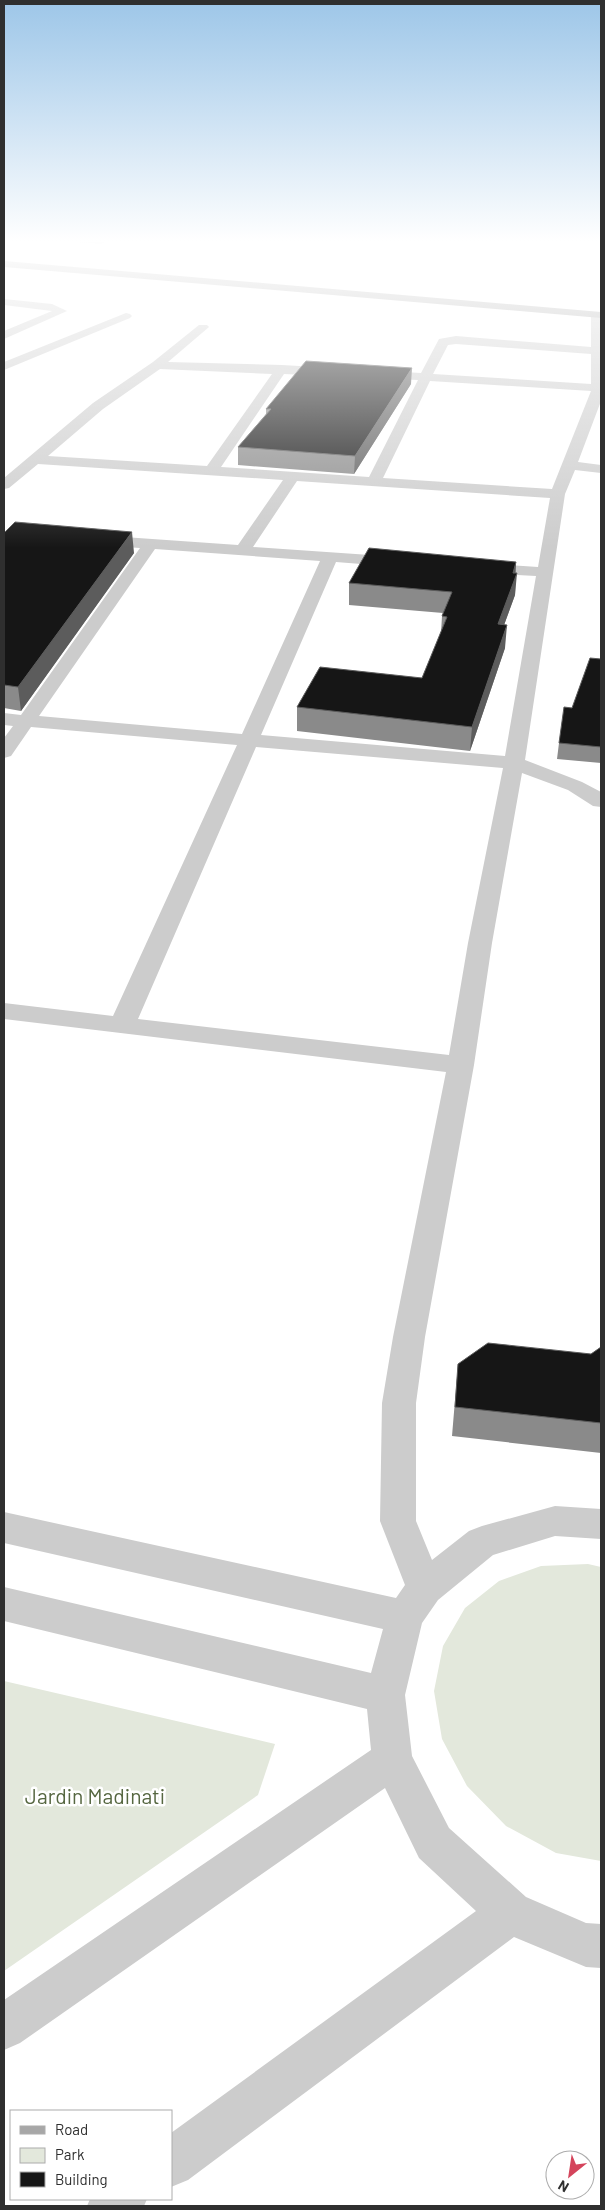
<svg xmlns="http://www.w3.org/2000/svg" width="605" height="2210" viewBox="0 0 605 2210" font-family="Barlow,sans-serif">
<style>
.green{fill:#e3e8dc}
.lines{fill:none;stroke-linecap:round;stroke-linejoin:round}
.minor{fill:#ccc;fill-rule:evenodd}
.major{fill:#a7a7a7;fill-rule:evenodd}
.wall{fill:#8a8a8a}
.shaded-wall{fill:#5c5c5c}
.building{fill:#161616;stroke:#5c5c5c}
.labels{text-anchor:middle;stroke-width:5;stroke-linejoin:round;paint-order:stroke}
.near-park-label{font-size:21px;fill:#566741;stroke:#fff}
</style>
<rect width="100%" height="100%" fill="#fff"/>
<!-- green -->
<path class="green" d="M588,1564L601,1567V1861L556,1853L506,1826L467,1786L442,1739L434,1691L443,1646L465,1608L499,1581L541,1566Z
M4,1681L275,1744L258,1795L4,1971Z"/>
<g class="lines">
<!-- minor -->
<path class="minor" d="M4,299L52,304L67,311L4,339V331L52,311L4,305Z
M597,312L601,313V401L578,462L601,465V473L575,470L565,494L525,760L582,782L601,792V807L593,806L568,790L522,773L492,943L474,1065L425,1337L416,1403V1521L432,1560L469,1531L482,1526L555,1506L601,1509V1539L555,1536L493,1555L438,1600L422,1623L405,1695L412,1756L449,1828L526,1897L586,1923L601,1924V1968L586,1967L514,1937L188,2180L171,2187V2133L476,1911L419,1858L385,1788L20,2043L4,2050V2000L371,1750L367,1709L4,1621V1587L371,1673L383,1629L4,1543V1512L396,1598L405,1585L380,1521L382,1403L393,1337L446,1072L4,1019V1003L113,1016L237,745L31,727L11,756L4,758V738L13,726L4,725V713L21,715L140,548L95,545L89,543L87,540L89,537L95,535L238,545L283,480L38,464L9,488L4,489V478L93,403L153,362L199,325H207L209,327L168,362L282,365L421,373L439,339L456,336L591,347V315ZM456,344L591,354V384L433,374L448,345ZM160,369L272,374L207,466L48,456L103,409ZM284,374L418,380L369,477L221,467ZM430,381L591,391L552,489L383,478ZM297,481L550,498L538,567L479,563L473,564L471,568L473,572L479,573L536,576L505,756L261,735L336,562L399,567L405,565L407,562L405,559L399,557L253,547ZM155,549L320,561L242,734L39,716ZM256,747L503,768L468,943L449,1055L138,1019Z
M126,313L130,314L132,316L130,318L4,370V362Z
M90,2199H147L144,2206H87Z"/>
<!-- major -->
<path class="major" d="M4,261L601,312V318L4,267Z"/>
</g>
<!-- wall -->
<path class="wall" d="M40,239H110L101,244Z
M411,384L354,474L238,465V447L266,414V409Z
M4,533L134,553L21,711L4,708Z
M516,562L515,595L504,625L505,648L470,751L297,731V707L422,678L441,633L442,616L443,613L349,605V583Z
M601,659V763L557,759L559,743Z
M601,1347V1453L452,1436L458,1364L591,1354Z"/>
<!-- shaded-wall -->
<path class="shaded-wall" d="M100,239H110L101,244Z
M412,368L411,384L354,474L355,456Z
M132,532L134,553L21,711L18,687Z
M516,562L515,578L517,573L515,595L496,647L498,624Z
M507,625L505,648L470,751L472,727Z"/>
<!-- building -->
<path class="building" d="M306,361L412,368L355,456L238,447L271,409H266Z
M15,522L132,532L18,687L4,685V533Z
M369,548L516,562L513,573H517L498,624L507,625L472,727L297,707L320,667L422,678L447,617L442,616L452,592L349,583Z
M590,658L601,659V747L559,743L564,707L572,708Z
M488,1343L591,1354L601,1347V1423L455,1407L458,1364Z"/>
<!-- sky -->
<linearGradient id="sky" x2="0" y2="1"><stop stop-color="#9dc6e8"/><stop offset="0.44" stop-color="#fff"/><stop offset="1" stop-color="#fff" stop-opacity="0"/></linearGradient>
<rect width="605" height="548" fill="url(#sky)"/>
<g class="labels">
<!-- near-park labels -->
<g class="near-park-label">
<text x="95" y="1804">Jardin Madinati</text>
</g>
</g>
<!-- border -->
<rect width="605" height="2210" fill="none" stroke="#2f2f2f" stroke-width="10"/>
<!-- legend -->
<rect x="10" y="2110" width="162" height="90" fill="#ffffff" stroke="#acacac"/>
<rect x="20" y="2126" width="25" height="8" fill="#a7a7a7" stroke="#acacac"/>
<text x="55" y="2135" font-size="15" fill="#2f2f2f">Road</text>
<rect x="20" y="2148" width="25" height="15" fill="#e3e8dc" stroke="#acacac"/>
<text x="55" y="2160" font-size="15" fill="#2f2f2f">Park</text>
<rect x="20" y="2172" width="25" height="15" fill="#161616" stroke="#acacac"/>
<text x="55" y="2185" font-size="15" fill="#2f2f2f">Building</text>
<!-- north arrow -->
<g transform="translate(570 2175) rotate(210)"><circle r="24" fill="#ffffff" stroke="#acacac"/>
<path d="M0-4L9 19L0 12L-9 19Z" fill="#d4445b"/>
<text y="-8" font-size="14" font-weight="bold" text-anchor="middle" fill="#2f2f2f">N</text>
</g>
</svg>
